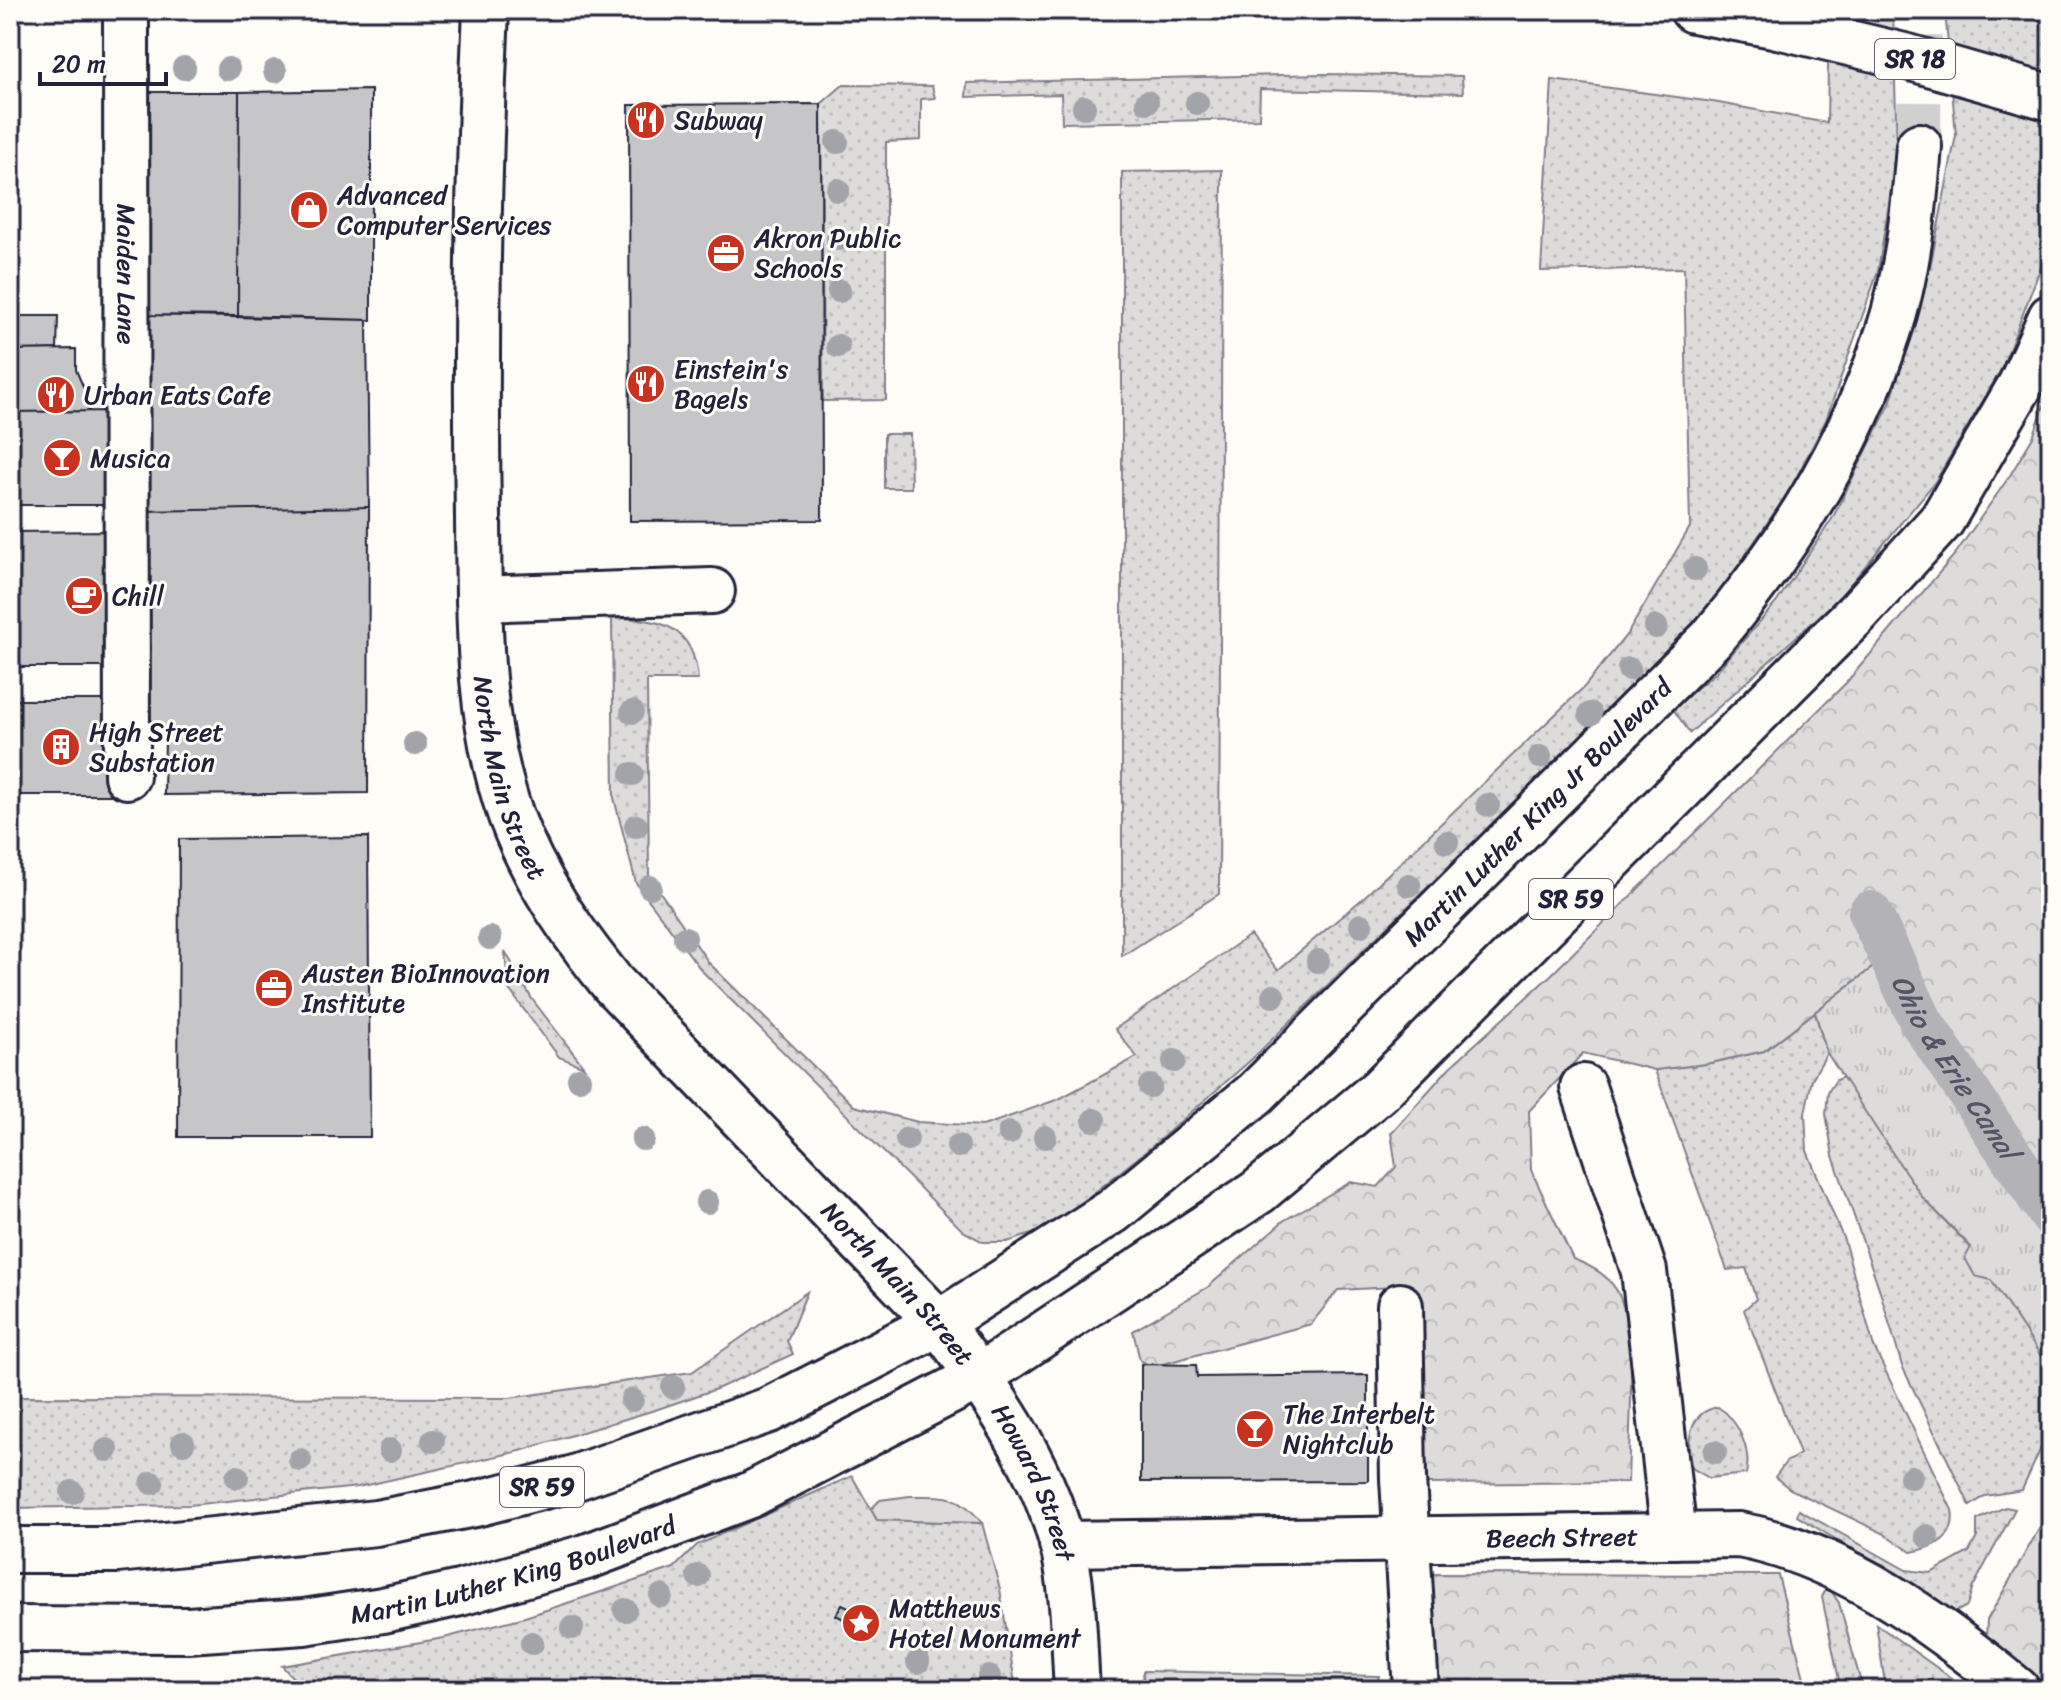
<svg xmlns="http://www.w3.org/2000/svg" width="2061" height="1700" viewBox="0 0 2061 1700" font-family="Sriracha,sans-serif">
<style>
.grass{fill:url(#grass-dots);stroke:#807f8b;stroke-width:2}
.forest{fill:url(#forest-crowns);stroke:#807f8b;stroke-width:2}
.park{fill:url(#park-tufts);stroke:#807f8b;stroke-width:2}
.garden{fill:#dddcdb;stroke:#807f8b;stroke-width:2}
.lines{fill:none;stroke-linecap:round;stroke-linejoin:round}
.canal{stroke:#b2b2b7;stroke-width:44}
.building{fill:#c6c6c8;stroke:#22223b;stroke-width:2}
.major-tunnel{stroke:#d1d0d1;stroke-width:44;stroke-dasharray:44 22;stroke-linecap:butt}
.minor-casing{stroke:#22223b;stroke-width:50}
.major-casing{stroke:#22223b;stroke-width:50}
.minor{stroke:#fdfcf7;stroke-width:44}
.major{stroke:#fdfcf7;stroke-width:44}
.major-bridge-casing{stroke:#22223b;stroke-width:50;stroke-linecap:butt}
.major-bridge{stroke:#fdfcf7;stroke-width:44}
.tree{fill:#a3a3aa}
.labels{text-anchor:middle;stroke-width:6;stroke-linejoin:round;paint-order:stroke}
.shield{fill:#fdfcf7;stroke:#646373;stroke-width:2}
.shield-label{font-size:24px;font-weight:bold;fill:#22223b}
.poi-label{font-size:26px;fill:#22223b;stroke:#fdfcf7;text-anchor:start}
.street-label{font-size:26px;fill:#22223b;stroke:#fdfcf7}
.water-label{font-size:28px;font-style:italic;fill:#545466;stroke:#fdfcf7}
</style>
<defs>
<pattern id="grass-dots" width="8" height="8" patternUnits="userSpaceOnUse" patternTransform="scale(2)"><rect width="8" height="8" fill="#dddcdb"/><path d="M2 2h.1M6 6h.1" fill="none" stroke="#bdbcbd" stroke-width="1.8" stroke-linecap="round"/></pattern>
<pattern id="forest-crowns" width="20" height="18" patternUnits="userSpaceOnUse" patternTransform="scale(2)"><rect width="20" height="18" fill="#dddcdb"/><path d="M2 6a3 3 0 1 1 6 0M12 15a3 3 0 1 1 6 0" fill="none" stroke="#bdbcbd"/></pattern>
<pattern id="park-tufts" width="24" height="20" patternUnits="userSpaceOnUse" patternTransform="scale(2)"><rect width="24" height="20" fill="#dddcdb"/><path d="M3 7l-1-3M5 7V3M7 7l1-3M15 17l-1-3M17 17v-4M19 17l1-3" fill="none" stroke="#bdbcbd"/></pattern>
</defs>
<rect width="100%" height="100%" fill="#fdfcf7"/>
<filter id="ink" filterUnits="userSpaceOnUse"><feTurbulence type="fractalNoise" baseFrequency=".0125" numOctaves="2"/><feDisplacementMap in="SourceGraphic" scale="16" xChannelSelector="R" yChannelSelector="G"/><feConvolveMatrix kernelMatrix="1 2 1 2 8 2 1 2 1" color-interpolation-filters="sRGB"/></filter>
<g filter="url(#ink)">
<!-- grass -->
<path class="grass" d="M1829,10H1893L1897,153L1878,271L1826,420L1791,488L1713,603L1611,708L1252,1059L1149,1149L1050,1228L1007,1242H983L963,1231L702,971L636,883L614,798L612,618C660,618 694,625 698,680H647L649,876L709,963L854,1106L918,1122L983,1126L1059,1099L1137,1057L1115,1029L1250,935L1278,970L1361,900L1585,686L1628,633L1690,527L1684,268L1541,271L1552,80L1713,102L1827,123Z
M1945,10H2051V227L2047,251L2002,368L1935,482L1838,599L1690,733L1673,709L1716,672L1776,603L1832,519L1890,404L1930,268L1956,135Z
M1325,74L1462,76L1463,93L1260,89L1259,119L1062,123L1061,94L966,97L967,83Z
M843,85L932,86L935,98L921,99V140L886,142V400L823,401L821,104Z
M1222,170L1219,894L1122,956V172Z
M884,434H910L911,488H884Z
M505,951L532,999L584,1067L559,1057L508,988Z
M1815,1012L1827,1053L1812,1079L1805,1113L1807,1151L1844,1240L1874,1347L1952,1510C1957,1538 1935,1548 1911,1552L1883,1533L1790,1489L1775,1477L1786,1462L1800,1454L1744,1310L1756,1299L1746,1268L1727,1270L1655,1070L1706,1064L1764,1051Z
M1845,1076L1923,1198L1971,1248L2051,1371V1426L2022,1490L1985,1496L1970,1506L1902,1366L1879,1288L1833,1156L1826,1114L1828,1092L1836,1080Z
M807,1292L787,1341L793,1354L719,1388L658,1409L520,1451L358,1487L190,1505L10,1508V1397L509,1398L692,1372Z
M1718,1407C1738,1419 1752,1451 1746,1474L1709,1478L1692,1468C1686,1443 1688,1412 1718,1407Z
M852,1476L877,1520L982,1523L1000,1589L1016,1690H304L282,1666L444,1638L525,1617L674,1568L697,1545Z
M2005,1507L2015,1509L1973,1587L1967,1606L1944,1618L1842,1543L1797,1516L1799,1510L1906,1570L1931,1573L1969,1552L1977,1537V1520Z
M1828,1586L1839,1603L1863,1690H1841L1822,1597Z
M1876,1624L1968,1690H1886Z"/>
<!-- forest -->
<path class="forest" d="M2051,386V1186L1942,1022L1903,944L1764,1051L1706,1064L1655,1070L1583,1053L1529,1111L1531,1170L1573,1259C1593,1267 1611,1276 1620,1297C1638,1344 1629,1430 1628,1482L1427,1484L1417,1429L1422,1343L1413,1286L1338,1290L1311,1324L1152,1367L1140,1360L1133,1331L1208,1287L1283,1221L1351,1182L1378,1187L1396,1167L1391,1133L1449,1068L1551,975L1846,683L1956,553L2009,477L2033,437Z
M2051,1508V1690H2037L1986,1638L1987,1620Z
M1427,1574L1778,1575L1807,1690H1432Z
M1143,1671L1379,1676L1375,1690H1144Z"/>
<!-- park -->
<path class="park" d="M1903,944L1942,1022L2051,1184V1371L1991,1280L1975,1276L1965,1258L1971,1247L1923,1198L1883,1139L1827,1053L1815,1012Z"/>
<!-- garden -->
<path class="garden" d="M910,1496C946,1496 959,1493 982,1523L877,1520L871,1509L880,1500Z"/>
<g class="lines">
<!-- canal -->
<path class="canal" id="s1" d="M1870,913L1922,1023L2051,1215"/>
</g>
<!-- building -->
<path class="building" d="M371,90V320L238,316L239,92Z
M146,92H239L238,316L143,315Z
M821,104L822,520L630,521L629,105Z
M143,315L367,320L369,507L143,511Z
M10,316H58L57,349L10,350Z
M76,349V370L88,398L89,411L10,412V350Z
M110,411L114,505H10V412Z
M369,507L368,793L164,795L165,737L146,738L143,511Z
M114,531L113,667H10V532Z
M10,700H112L111,795H10Z
M368,837L370,1137H178L179,839Z
M1141,1364L1196,1365L1197,1377L1368,1375V1481L1141,1482Z
M842,1604L853,1609L847,1621L836,1615Z"/>
<g class="lines">
<!-- major-tunnel -->
<path class="major-tunnel" d="M1919,146L1920,10"/>
<!-- minor casing -->
<g class="minor-casing">
<g id="minor">
<path id="s2" d="M126,10L127,776"/>
<path d="M479,599L712,591"/>
<path d="M1583,1087L1644,1271L1674,1536"/>
<path d="M1400,1306L1403,1479L1416,1690"/>
<path id="s3" d="M1062,1544L1739,1535C1842,1554 1937,1624 2017,1690"/>
</g>
</g>
<!-- major casing -->
<g class="major-casing">
<g id="major">
<path id="s4" d="M486,10C478,178 475,348 478,517C479,616 477,721 511,816C534,879 572,933 614,985L939,1323C991,1391 1039,1459 1062,1542C1074,1587 1074,1644 1077,1690"/>
<path d="M1693,10L1778,26"/>
<path id="s5" d="M10,1550H117L376,1523L475,1504L571,1479L769,1410L939,1323L1113,1211L1256,1093L1711,639C1788,548 1851,447 1888,333C1908,274 1914,209 1919,146"/>
<path id="s6" d="M10,1629L188,1630L304,1622L383,1610L460,1593L586,1557L750,1495L980,1376L1258,1192L1379,1091L1857,613L1942,520L2021,384L2051,317"/>
</g>
</g>
<!-- minor -->
<use href="#minor" class="minor"/>
<!-- major -->
<use href="#major" class="major"/>
<!-- major-bridge casing -->
<g class="major-bridge-casing">
<path id="major-bridge" d="M1778,26L1908,57L2051,98"/>
</g>
<!-- major-bridge -->
<use href="#major-bridge" class="major-bridge"/>
</g>
<!-- trees -->
<g class="tree">
<circle cx="184" cy="68" r="12"/>
<circle cx="228" cy="69" r="12"/>
<circle cx="275" cy="71" r="12"/>
<circle cx="1147" cy="102" r="12"/>
<circle cx="1197" cy="103" r="12"/>
<circle cx="1084" cy="107" r="12"/>
<circle cx="837" cy="142" r="12"/>
<circle cx="838" cy="190" r="12"/>
<circle cx="838" cy="239" r="12"/>
<circle cx="839" cy="291" r="12"/>
<circle cx="838" cy="346" r="12"/>
<circle cx="1695" cy="569" r="12"/>
<circle cx="1656" cy="627" r="12"/>
<circle cx="1629" cy="669" r="12"/>
<circle cx="632" cy="712" r="12"/>
<circle cx="1590" cy="714" r="12"/>
<circle cx="415" cy="744" r="12"/>
<circle cx="1540" cy="757" r="12"/>
<circle cx="632" cy="774" r="12"/>
<circle cx="1488" cy="805" r="12"/>
<circle cx="636" cy="826" r="12"/>
<circle cx="1447" cy="842" r="12"/>
<circle cx="1409" cy="885" r="12"/>
<circle cx="650" cy="887" r="12"/>
<circle cx="1361" cy="925" r="12"/>
<circle cx="490" cy="938" r="12"/>
<circle cx="685" cy="938" r="12"/>
<circle cx="1318" cy="961" r="12"/>
<circle cx="1273" cy="996" r="12"/>
<circle cx="1174" cy="1061" r="12"/>
<circle cx="579" cy="1079" r="12"/>
<circle cx="1150" cy="1086" r="12"/>
<circle cx="1094" cy="1120" r="12"/>
<circle cx="1009" cy="1133" r="12"/>
<circle cx="1045" cy="1137" r="12"/>
<circle cx="643" cy="1139" r="12"/>
<circle cx="907" cy="1139" r="12"/>
<circle cx="958" cy="1146" r="12"/>
<circle cx="707" cy="1202" r="12"/>
<circle cx="673" cy="1387" r="12"/>
<circle cx="632" cy="1400" r="12"/>
<circle cx="433" cy="1441" r="12"/>
<circle cx="183" cy="1443" r="12"/>
<circle cx="107" cy="1450" r="12"/>
<circle cx="390" cy="1450" r="12"/>
<circle cx="1715" cy="1452" r="12"/>
<circle cx="300" cy="1460" r="12"/>
<circle cx="237" cy="1477" r="12"/>
<circle cx="1911" cy="1477" r="12"/>
<circle cx="152" cy="1483" r="12"/>
<circle cx="72" cy="1492" r="12"/>
<circle cx="1927" cy="1536" r="12"/>
<circle cx="698" cy="1576" r="12"/>
<circle cx="661" cy="1596" r="12"/>
<circle cx="625" cy="1610" r="12"/>
<circle cx="572" cy="1628" r="12"/>
<circle cx="532" cy="1643" r="12"/>
<circle cx="918" cy="1662" r="12"/>
<circle cx="989" cy="1677" r="12"/>
</g>
</g>
<!-- icons -->
<defs>
<g id="restaurant-disc" transform="scale(2)"><circle r="9.5" fill="#c8321e" stroke="#fdfcf7"/><path d="M-5-6h1v4h1v-4h1v4h1v-4h1v5L-1.5 .5V6h-2V.5L-5-1ZM5-6V6H3V1.5H1.5Q1.5-4 5-6Z" fill="#fff"/></g>
<g id="shop-disc" transform="scale(2)"><circle r="9.5" fill="#c8321e" stroke="#fdfcf7"/><path d="M-5-2.5h2.3a2.7 3.5 0 0 1 5.4 0H5L5.5 6h-11ZM-1.5-2.5h3a1.5 2.3 0 0 0-3 0Z" fill="#fff"/></g>
<g id="office-disc" transform="scale(2)"><circle r="9.5" fill="#c8321e" stroke="#fdfcf7"/><path d="M-6-3h4V-5.5h4V-3h4V5H-6ZM-1-4.5V-3h2v-1.5ZM-6 0V1H6V0Z" fill="#fff"/></g>
<g id="bar-disc" transform="scale(2)"><circle r="9.5" fill="#c8321e" stroke="#fdfcf7"/><path d="M-6-5H6L.8 .8V4.5H3.5V6h-7V4.5H-.8V.8Z" fill="#fff"/></g>
<g id="cafe-disc" transform="scale(2)"><circle r="9.5" fill="#c8321e" stroke="#fdfcf7"/><path d="M-5.5-4.5H6V0H3Q3 3.5 0 3.5H-2.5Q-5.5 3.5-5.5 0ZM3-3.2v2h1.7v-2ZM-6 4.5H4V6H-6Z" fill="#fff"/></g>
<g id="building-disc" transform="scale(2)"><circle r="9.5" fill="#c8321e" stroke="#fdfcf7"/><path d="M-4-6H4V6H1V3H-1V6H-4ZM-2.5-4.3h1.7v1.8h-1.7ZM.8-4.3h1.7v1.8H.8ZM-2.5-1h1.7V.8h-1.7ZM.8-1h1.7V.8H.8Z" fill="#fff"/></g>
<g id="sight-disc" transform="scale(2)"><circle r="9.5" fill="#c8321e" stroke="#fdfcf7"/><path d="M0-6L1.8-2.2L6-1.7L2.9 1.2L3.7 5.4L0 3.3L-3.7 5.4L-2.9 1.2L-6-1.7L-1.8-2.2Z" fill="#fff"/></g>
</defs>
<g fill-rule="evenodd">
<use href="#restaurant-disc" x="646" y="120"/>
<use href="#shop-disc" x="309" y="210"/>
<use href="#office-disc" x="726" y="253"/>
<use href="#restaurant-disc" x="646" y="384"/>
<use href="#restaurant-disc" x="56" y="395"/>
<use href="#bar-disc" x="62" y="458"/>
<use href="#cafe-disc" x="84" y="596"/>
<use href="#building-disc" x="61" y="747"/>
<use href="#office-disc" x="274" y="988"/>
<use href="#bar-disc" x="1255" y="1429"/>
<use href="#sight-disc" x="861" y="1623"/>
</g>
<g class="labels">
<!-- shield labels -->
<g class="shield">
<rect x="1875" y="39" width="80" height="40" rx="6"/>
<rect x="1529" y="879" width="84" height="40" rx="6"/>
<rect x="500" y="1467" width="84" height="40" rx="6"/>
</g>
<g class="shield-label">
<text x="1915" y="67">SR 18</text>
<text x="1571" y="907">SR 59</text>
<text x="542" y="1495">SR 59</text>
</g>
<!-- poi labels -->
<g class="poi-label">
<text x="674" y="129">Subway</text>
<text x="337" y="204">Advanced<tspan x="337" dy="30">Computer Services</tspan></text>
<text x="754" y="247">Akron Public<tspan x="754" dy="30">Schools</tspan></text>
<text x="674" y="378">Einstein's<tspan x="674" dy="30">Bagels</tspan></text>
<text x="84" y="404">Urban Eats Cafe</text>
<text x="90" y="467">Musica</text>
<text x="112" y="605">Chill</text>
<text x="89" y="741">High Street<tspan x="89" dy="30">Substation</tspan></text>
<text x="302" y="982">Austen BioInnovation<tspan x="302" dy="30">Institute</tspan></text>
<text x="1283" y="1423">The Interbelt<tspan x="1283" dy="30">Nightclub</tspan></text>
<text x="889" y="1617">Matthews<tspan x="889" dy="30">Hotel Monument</tspan></text>
</g>
<!-- street labels -->
<g class="street-label">
<text dy="9" stroke="none"><textPath href="#s2" startOffset="264">Maiden Lane</textPath></text>
<text dy="9" stroke="none"><textPath href="#s4" startOffset="772">North Main Street</textPath></text>
<text dy="9" stroke="none"><textPath href="#s5" startOffset="1758">Martin Luther King Jr Boulevard</textPath></text>
<text dy="9" stroke="none"><textPath href="#s4" startOffset="1420">North Main Street</textPath></text>
<text dy="9" stroke="none"><textPath href="#s4" startOffset="1664">Howard Street</textPath></text>
<text dy="9" stroke="none"><textPath href="#s3" startOffset="500">Beech Street</textPath></text>
<text dy="9" stroke="none"><textPath href="#s6" startOffset="510">Martin Luther King Boulevard</textPath></text>
</g>
<!-- water labels -->
<g class="water-label">
<text dy="10" stroke="none"><textPath href="#s1" startOffset="176">Ohio &amp; Erie Canal</textPath></text>
</g>
</g>
<!-- margin -->
<rect width="2061" height="1700" fill="none" stroke="#fdfcf7" stroke-width="40"/>
<rect x="20" y="20" width="2021" height="1660" fill="none" stroke="#22223b" stroke-width="3" filter="url(#ink)"/>
<!-- scale -->
<path d="M40 72v12h126v-12" fill="none" stroke="#22223b" stroke-width="4"/>
<text x="52" y="72" font-size="24" fill="#22223b" stroke="#fdfcf7" stroke-width="6" paint-order="stroke">20 m</text>
</svg>
